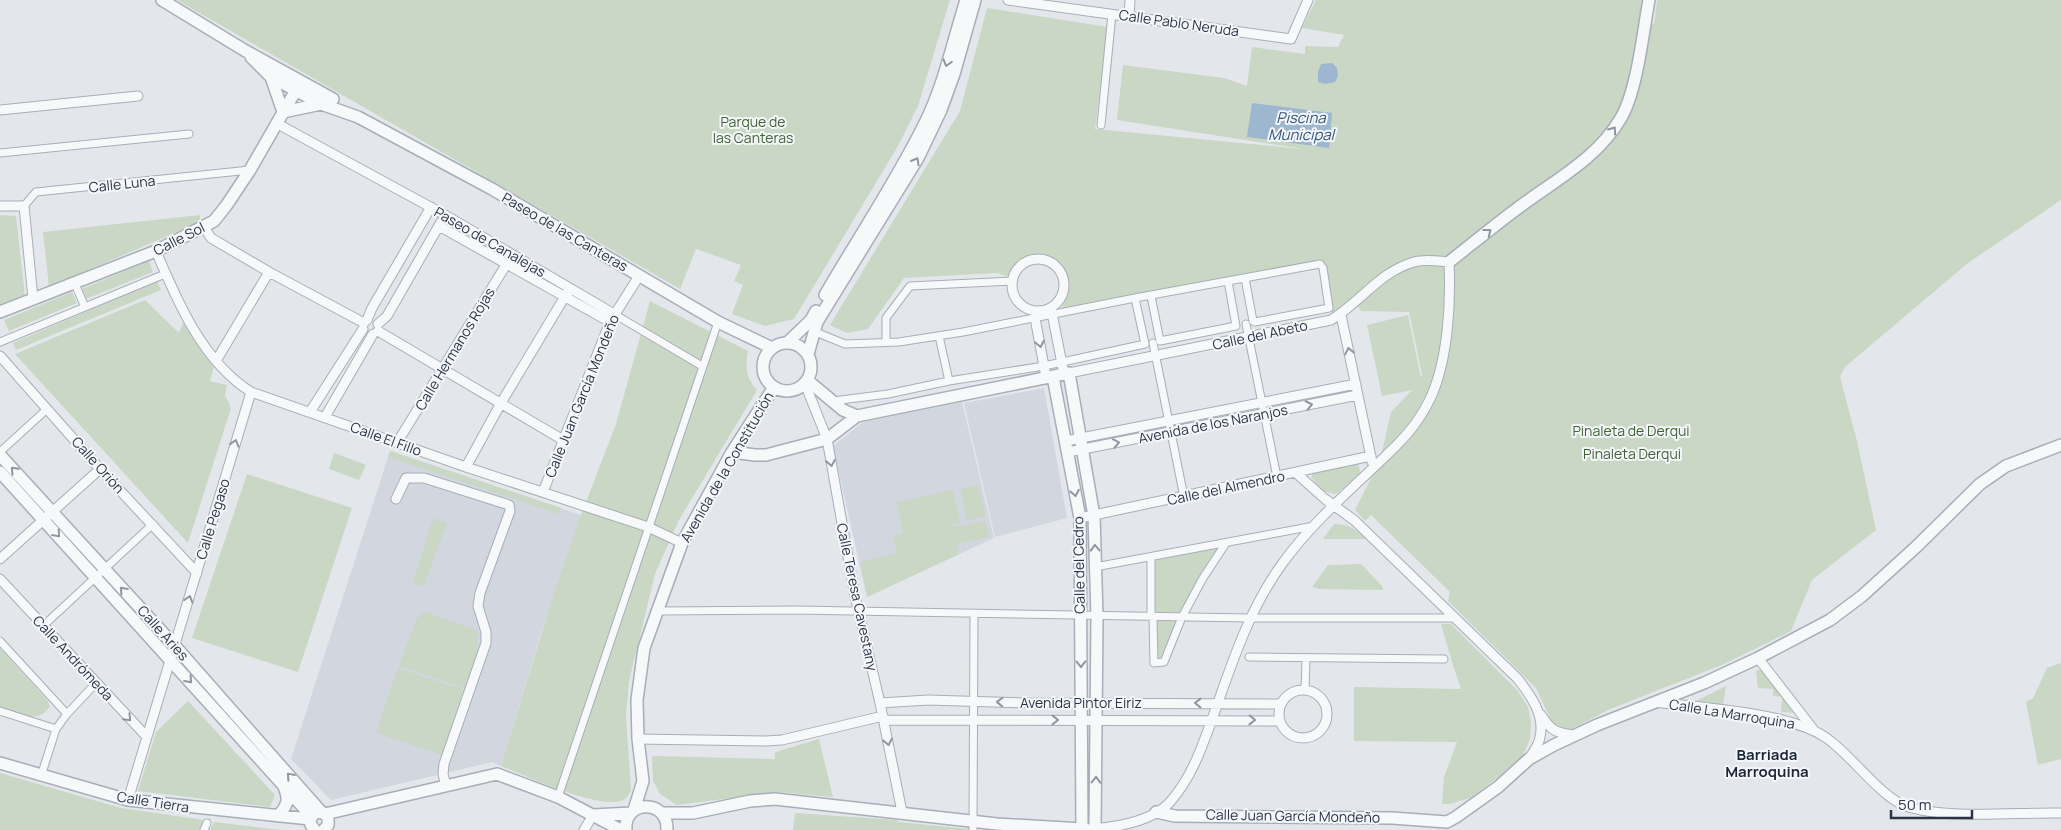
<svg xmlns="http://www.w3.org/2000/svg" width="2061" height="830" viewBox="0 0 2061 830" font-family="Manrope,sans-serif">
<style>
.built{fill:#d1d6df}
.green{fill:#c9d7c4}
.water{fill:#9cb7cf}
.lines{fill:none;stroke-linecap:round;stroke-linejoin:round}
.pedestrian-casing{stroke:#a7aeb7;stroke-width:9}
.minor-casing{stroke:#a7aeb7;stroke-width:11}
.tertiary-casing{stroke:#a7aeb7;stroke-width:14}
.pedestrian{stroke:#f7f8fa;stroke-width:7}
.minor{stroke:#f7f8fa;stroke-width:9}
.tertiary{stroke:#f7f8fa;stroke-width:11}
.oneway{stroke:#9096a0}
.labels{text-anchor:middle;stroke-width:4;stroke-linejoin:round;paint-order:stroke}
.street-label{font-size:14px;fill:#293546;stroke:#f4f6f9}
.park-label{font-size:14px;fill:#406335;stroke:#f4f6f9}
.water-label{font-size:15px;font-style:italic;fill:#30567e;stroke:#f4f6f9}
.neighbourhood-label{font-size:15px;font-weight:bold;fill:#1b2637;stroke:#f4f6f9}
</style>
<rect width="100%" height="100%" fill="#e3e7ec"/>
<!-- built -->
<path class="built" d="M1044,388L1067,518L995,537L964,403Z
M962,402L994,538L867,597L833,446L863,422Z
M390,451L581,515L542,630L501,766L492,762L331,800L291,759Z"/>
<!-- green -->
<path class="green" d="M177,0H950L918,106L898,146L794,319L765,326L732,314L743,285L734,281L741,265L696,249L680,289Z
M1316,0H1644L1640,18L1654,24L1657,0H2061V200L1968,263L1845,367L1840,377L1857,441L1876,530L1812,580L1791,631L1724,664L1608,710L1572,729H1555L1536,688L1448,601L1450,592L1371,515L1365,521L1355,510L1380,460L1391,412L1412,390L1382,396L1367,325L1408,315L1421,378L1422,375L1409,312L1361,311L1354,297L1332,314L1324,266L1152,296L1062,308L1068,288V279C1044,257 1031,240 1009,277L998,273L904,278L868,329L847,333L830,325L960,111L987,8L1108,27L1095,129L1303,149L1117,120L1123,65L1224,78L1247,86L1252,47L1305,54V46L1338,47L1344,35L1302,28Z
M0,215L16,216L25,297L0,306Z
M200,215V222L49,287L43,232Z
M149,261L153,272L86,299L82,289Z
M157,281L161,290L16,350L13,343Z
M72,292L77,303L9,331L4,320Z
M145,300L179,333L183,323L214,367L210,381L227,385L225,395L231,408L188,543L15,354Z
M650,301L748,351C745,367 746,378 757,390L679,520L655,574L629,681L626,716L631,790C629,793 628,797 625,799C604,813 524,775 501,766L553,596L581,515L616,424Z
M390,451L561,508L559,514L388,457Z
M334,453L366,465L359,480L329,469Z
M1358,464L1361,474L1336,494L1322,491L1311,477L1313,473Z
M247,474L352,508L298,672L192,638Z
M978,485L986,516L967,521L960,489Z
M953,490L960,522L952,524L953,527L985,521L990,537L957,544L959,554L867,597L860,564L863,561L897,553L893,536L903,534L897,502Z
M433,518L447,523L424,586L413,583Z
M1334,524C1349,524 1356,529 1366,539H1323Z
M1220,547L1211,558L1181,612H1155V560Z
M1361,564L1383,587V590L1319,589L1312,587L1328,565Z
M425,612L478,631L477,653L464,688L399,666L417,618Z
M1157,621H1177L1163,659H1158Z
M1441,624H1451L1518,691L1528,707L1531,722L1530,739L1523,756L1502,774L1470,798L1450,804H1442L1444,777L1457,742L1354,741V687L1461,689L1452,662Z
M0,648L47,700L50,706C38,726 17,713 0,707Z
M2061,663V759L2038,765L2026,702L2033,698L2047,668Z
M398,668L464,690L442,755L376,733Z
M1761,669L1797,713L1781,712L1782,697L1773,696V689L1758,688L1756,671Z
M1726,686L1723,705L1692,703Z
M188,701L275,795L270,807L138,791L156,732Z
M819,739L833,797L777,792L677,805L660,794L653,781L652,756L775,759V752Z
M0,773L121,808L204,820L201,830H0Z
M795,813L897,820L898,822L980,830H793Z
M214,822L282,830H210Z"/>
<!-- water -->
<path class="water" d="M1332,63L1337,68L1338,76L1335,82L1326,84L1318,82V72L1321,64Z
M1252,103L1332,113L1329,148L1247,137Z"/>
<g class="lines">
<!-- pedestrian casing -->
<g class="pedestrian-casing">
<path id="pedestrian" d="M1101,125L1112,14
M0,153L189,134
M24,206L36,192L250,170
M75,284L85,307
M1151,296L1160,341L1236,326L1228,281
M1135,298L1320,264L1323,268L1329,308L1255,322L1253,321L1245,278
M614,314L702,366
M1246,324L1277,477
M813,331L845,344L899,342L963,332L1135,298L1145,344L1044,366L949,381
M0,342L165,274
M886,342V318L910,286L1013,281
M1153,343L1184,497
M833,401L888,394L949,381L939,336
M0,452L47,409
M1151,557V617
M1095,567L1314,526
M658,611L797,610L1249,618H1455
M1153,617L1154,663L1164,662L1182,617L1203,578L1226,543
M43,626L153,524
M0,641L67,714
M1249,657L1444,659
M1305,690L1306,658
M0,711L56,729
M41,776L56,729L67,714L96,683
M558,797L718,322
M973,829L974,614
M204,830L207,823"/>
</g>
<!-- minor casing -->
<g class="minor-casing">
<path id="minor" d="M1008,0L1291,39L1308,0
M1129,16L1130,0
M0,110L138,96
M276,123L445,215L614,314
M0,206H24L33,299
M439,226L610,322
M204,227L211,238L269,272L364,323
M156,251C177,301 203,362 251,392L466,467L648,527L682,543
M1012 285a26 26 0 1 1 52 0a26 26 0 1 1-52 0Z
M1051,308L1064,374
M1036,311L1035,318L1046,377
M1341,315L1372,462
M367,320L372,308L431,207
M378,324L387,316L441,222
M378,331L563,440
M0,356L100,469L197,573
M216,361L269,272
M1069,373L1331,320C1361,302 1379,272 1414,262C1425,259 1438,261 1449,262C1451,303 1448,361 1430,399C1415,430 1397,445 1373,468C1341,498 1307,529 1282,564C1250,608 1233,660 1215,711C1203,744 1193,776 1170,802C1151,823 1108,829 1082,829
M805,384L827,439L855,596L880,703L902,812
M310,412L363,329
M325,417L373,334
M1066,441L1356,384
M397,443L512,255
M1068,452L1358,395
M466,467L501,403L570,288
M1296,473L1325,499L1354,520L1518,679C1531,696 1545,715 1540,737C1539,745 1533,752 1529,759
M543,492L610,322L639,276
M396,499L406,478H424L509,505L510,511L480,593L478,606L486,632V643L444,764L443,774L446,786
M1080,518L1371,456
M0,559L100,469
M0,579L147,737
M1758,658L1813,729
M1279 714a24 24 0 1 1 48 0a24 24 0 1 1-48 0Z
M1655,702C1702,708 1787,712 1825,737C1850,753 1880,797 1906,806C1947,820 2016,812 2061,813
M880,703L928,700L1027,703L1281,704
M1541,715C1551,731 1556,733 1575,735
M884,720L1280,721
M638,739L766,741L782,740L883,716
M128,800L251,392
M584,830L593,815"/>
</g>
<!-- tertiary casing -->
<g class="tertiary-casing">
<path id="tertiary" d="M162,0L244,50L333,99
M251,57L271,77L283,112L321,104
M271,77L321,104L358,117L492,189L718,322L772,348
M1449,262C1472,244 1495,225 1518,208C1555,180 1597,159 1621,118C1637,91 1643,32 1649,0
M825,295C858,238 896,182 925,123C944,85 953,41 966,0
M0,312L156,251L214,221L226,206L250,170L296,90
M787,343L811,320L816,311
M763 367a24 24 0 1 1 48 0a24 24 0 1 1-48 0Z
M808,354L817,322L918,158L941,110L954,74L975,0
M1053,377L1080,518L1082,830
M807,380L843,410L857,416L1069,373L1094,516L1097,617L1095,830
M732,452L755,455H766L827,439L857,416
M0,455L175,646L322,813
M0,472L312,817
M0,763L128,800L310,819
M634,810L643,781L638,739L637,700L644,648L682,543L732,452L774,387
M1156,812L1175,816L1392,818L1447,822L1456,817L1498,787L1529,759L1554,745L1597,725L1704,683L1758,658L1830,620L1862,596L1916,547L1980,484L2006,466L2061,445
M662,813H693L750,801L775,799L997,824L1082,829
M325,814L497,774L558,797L621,830
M593,815L631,813
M278,816C287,806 290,800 284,787
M315,830C298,814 331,802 328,825L324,830
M626,830C623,800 668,798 667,830"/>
</g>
<!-- pedestrian -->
<use href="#pedestrian" class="pedestrian"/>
<!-- minor -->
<use href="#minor" class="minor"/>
<!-- tertiary -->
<use href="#tertiary" class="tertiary"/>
</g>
<!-- one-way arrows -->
<defs><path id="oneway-chevron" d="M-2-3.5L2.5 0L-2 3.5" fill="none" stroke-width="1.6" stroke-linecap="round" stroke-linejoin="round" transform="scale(1.25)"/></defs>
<g class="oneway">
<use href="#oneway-chevron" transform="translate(947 63) rotate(106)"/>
<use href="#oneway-chevron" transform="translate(1613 130) rotate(-54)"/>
<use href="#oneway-chevron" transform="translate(916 161) rotate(-60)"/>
<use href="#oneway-chevron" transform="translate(1488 232) rotate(-38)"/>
<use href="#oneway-chevron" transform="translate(1040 344) rotate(79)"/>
<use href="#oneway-chevron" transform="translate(1349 351) rotate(-102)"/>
<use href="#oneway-chevron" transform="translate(1309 405) rotate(-12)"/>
<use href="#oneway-chevron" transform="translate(235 443) rotate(-73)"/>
<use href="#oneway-chevron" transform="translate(1116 443) rotate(-11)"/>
<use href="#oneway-chevron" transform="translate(831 463) rotate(80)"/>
<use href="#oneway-chevron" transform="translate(14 470) rotate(-133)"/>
<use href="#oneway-chevron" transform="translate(1075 493) rotate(79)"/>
<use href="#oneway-chevron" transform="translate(57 534) rotate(49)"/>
<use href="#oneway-chevron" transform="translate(1095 548) rotate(-92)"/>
<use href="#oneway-chevron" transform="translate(123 590) rotate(-132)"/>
<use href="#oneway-chevron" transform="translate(189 599) rotate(-73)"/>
<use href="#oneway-chevron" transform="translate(1081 664) rotate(89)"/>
<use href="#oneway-chevron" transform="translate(189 680) rotate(48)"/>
<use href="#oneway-chevron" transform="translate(1000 702) rotate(-178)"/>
<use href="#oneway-chevron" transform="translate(1198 703) rotate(180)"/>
<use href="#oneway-chevron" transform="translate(128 718) rotate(47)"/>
<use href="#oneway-chevron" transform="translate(1055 720)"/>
<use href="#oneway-chevron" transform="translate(1252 720) rotate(1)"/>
<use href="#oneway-chevron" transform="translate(888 742) rotate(79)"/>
<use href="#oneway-chevron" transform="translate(290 776) rotate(-131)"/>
<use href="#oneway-chevron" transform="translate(1096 780) rotate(-89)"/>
</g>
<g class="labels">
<!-- street labels -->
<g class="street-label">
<text transform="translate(1179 23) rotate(8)" y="5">Calle Pablo Neruda</text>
<text transform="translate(122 184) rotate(-6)" y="5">Calle Luna</text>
<text transform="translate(565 232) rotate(30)" y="5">Paseo de las Canteras</text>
<text transform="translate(179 239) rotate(-27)" y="5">Calle Sol</text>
<text transform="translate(490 242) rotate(30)" y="5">Paseo de Canalejas</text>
<text transform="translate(1260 335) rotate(-12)" y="5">Calle del Abeto</text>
<text transform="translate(455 349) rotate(-59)" y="5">Calle Hermanos Rojas</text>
<text transform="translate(582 396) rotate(-68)" y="5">Calle Juan García Mondeño</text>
<text transform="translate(1213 424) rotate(-11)" y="5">Avenida de los Naranjos</text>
<text transform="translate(386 439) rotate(20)" y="5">Calle El Fillo</text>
<text transform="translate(98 465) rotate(48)" y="5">Calle Orión</text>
<text transform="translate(727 467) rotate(-60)" y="5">Avenida de la Constitución</text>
<text transform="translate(1226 488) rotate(-12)" y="5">Calle del Almendro</text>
<text transform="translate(213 519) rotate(-73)" y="5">Calle Pegaso</text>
<text transform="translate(1079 565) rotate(-91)" y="5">Calle del Cedro</text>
<text transform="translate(857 597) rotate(78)" y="5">Calle Teresa Cavestany</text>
<text transform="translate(163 633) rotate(48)" y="5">Calle Aries</text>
<text transform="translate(73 658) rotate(47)" y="5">Calle Andrómeda</text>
<text x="1081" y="708">Avenida Pintor Eiriz</text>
<text transform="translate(1732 714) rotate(9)" y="5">Calle La Marroquina</text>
<text transform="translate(153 802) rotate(9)" y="5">Calle Tierra</text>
<text transform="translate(1293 816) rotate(1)" y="5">Calle Juan García Mondeño</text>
</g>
<!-- park labels -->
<g class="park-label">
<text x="753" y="127">Parque de<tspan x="753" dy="16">las Canteras</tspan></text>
<text x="1631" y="436">Pinaleta de Derqui</text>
<text x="1632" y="459">Pinaleta Derqui</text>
</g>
<!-- water labels -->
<g class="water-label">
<text x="1301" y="123">Piscina<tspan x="1301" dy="17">Municipal</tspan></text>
</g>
<!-- neighbourhood labels -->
<g class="neighbourhood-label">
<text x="1767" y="760">Barriada<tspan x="1767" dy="17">Marroquina</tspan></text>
</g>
</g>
<!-- scale -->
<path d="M1891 810v8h81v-8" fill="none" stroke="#293546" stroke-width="2.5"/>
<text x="1898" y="810" font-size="15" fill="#293546" stroke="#f4f6f9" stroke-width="4" paint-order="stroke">50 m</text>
</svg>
